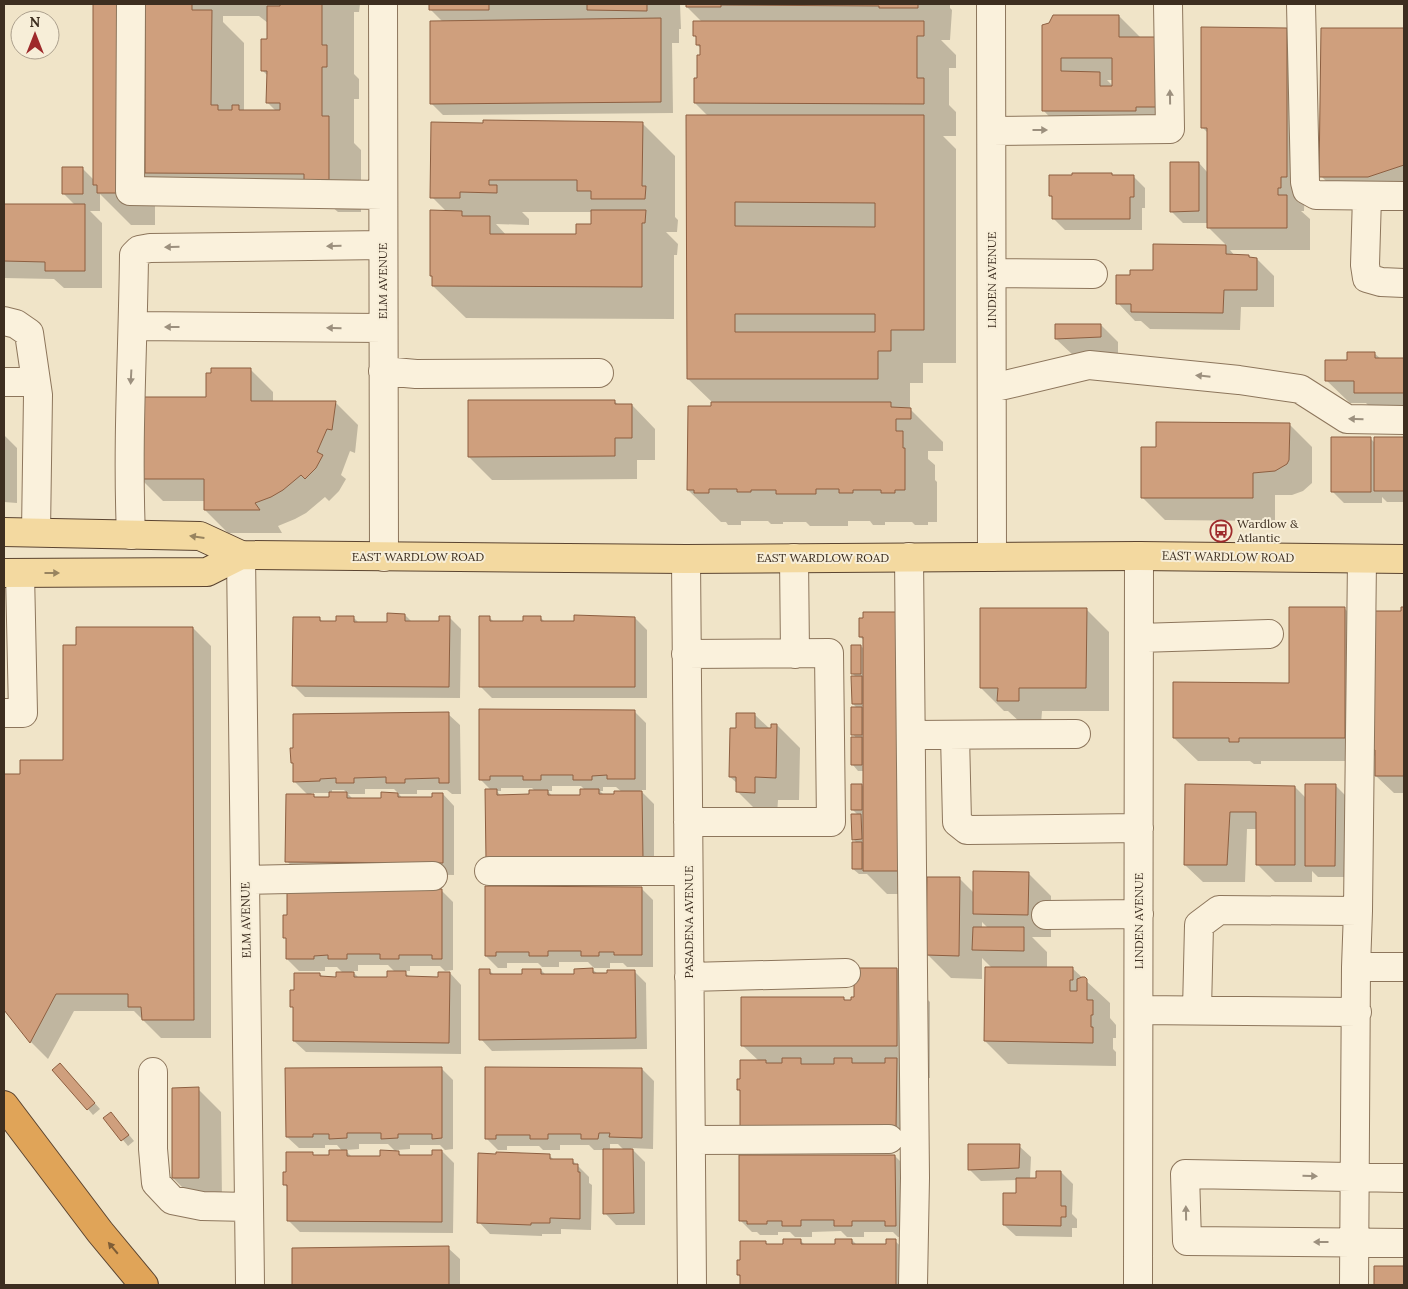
<svg xmlns="http://www.w3.org/2000/svg" width="1408" height="1289" viewBox="0 0 1408 1289" font-family="Lora,serif">
<style>
.shadow{fill:#0003;fill-rule:evenodd}
.building{fill:#cf9f7d;stroke:#8d5f41;fill-rule:evenodd}
.lines{fill:none;stroke-linecap:round;stroke-linejoin:round}
.minor-casing{stroke:#8d765c;stroke-width:30}
.major-casing{stroke:#5b4430;stroke-width:30}
.highway-casing{stroke:#5b4430;stroke-width:30}
.minor{stroke:#faf1dc;stroke-width:28}
.major{stroke:#f3d9a0;stroke-width:28}
.highway{stroke:#e0a458;stroke-width:28}
.oneway{fill:#9c907e}
.oneway2{fill:#988460}
.oneway3{fill:#7e5d36}
.labels{text-anchor:middle;stroke-width:4;stroke-linejoin:round;paint-order:stroke}
.street-label{font-size:12px;fill:#3d2e20;stroke:#f7eed8}
.poi-label{font-size:12px;fill:#3d2e20;stroke:#f7eed8;text-anchor:start}
</style>
<rect width="100%" height="100%" fill="#f0e4c8"/>
<!-- shadow -->
<path class="shadow" d="M94,4H360L359,12H354V74L359,79V99H354V143L361,150V212H338L331,206H178L155,182V225H131L100,194V211H90L102,223V288H64L54,279L4,278V205H75L63,193L82,168L94,180ZM223,16H259L268,23V40L262,70L268,76L267,102L277,112L244,111V43L223,22Z
M431,4H680L681,29H679V43H672L673,113L443,115L431,103L443,22L430,9Z
M687,4H950V8L952,10L950,40H941L956,55V68H949V105L956,112V136H943L956,149V363H923V383H910V409L943,442V451H928V459L935,465V480L937,482V522H928V525H915L912,522H885V525H873L870,521H848V526H810L806,522H783V524H771L768,521H741V525H728L726,522H721L688,490L712,407V402L688,379L709,117L695,103L702,49L697,45V39L694,35L703,23L687,7Z
M1119,16L1141,38L1179,130L1066,134L1043,110V26ZM1107,80H1113V86Z
M1287,29L1310,52L1304,211H1301L1310,219V250H1230L1235,256H1248L1251,258L1257,259L1274,276V307H1241L1240,330L1150,329L1141,321H1135L1118,303L1132,276L1154,272V246H1227L1208,227V223H1183L1171,211L1199,163L1208,173V133L1202,127Z
M1322,29L1404,30V195L1344,199L1321,176Z
M642,123L675,156V217L678,220L677,232H666L678,244L677,255H674V319L466,318L433,286V278L431,276L447,212L432,197ZM522,212H593V225L578,236H507L496,224L529,225V219Z
M1112,174L1114,177H1134L1145,188V208H1142V230H1065L1053,218V198L1050,196Z
M1101,325L1118,342V354L1074,356L1056,339Z
M1374,353L1381,359H1404V415L1378,416L1366,403H1350L1326,380L1349,362Z
M250,369L273,392V402H335L358,425L355,453L350,451L341,475L346,479L339,491L329,501L325,497L306,513L295,519L278,526L282,533H228L205,510V501H163L140,478L207,399Z
M614,401L619,405H632L655,429V460H637V479L492,480L469,457Z
M1289,424L1312,447V483L1303,491L1292,495H1275V521L1165,520L1142,497L1157,448Z
M4,435L17,448V503L4,502Z
M1370,438L1375,443V438H1404V502H1387L1382,497V503H1344L1332,491Z
M1344,608L1367,631V740H1376V719L1371,714L1402,608H1404V793H1394L1376,776V757L1367,748V761H1261V764H1254L1250,761H1198L1174,738L1291,684Z
M1086,609L1109,632V711H1042L1041,724H1022L1008,711H1004L981,688Z
M405,615L412,622H440L449,617L461,629L460,698L305,697L293,685L320,619L324,623H337L354,618L359,623H389Z
M489,617L494,622H524L540,617L546,623H575L635,618L647,630V698H492L480,686Z
M860,619L921,894H887L867,874H859L853,869L857,843L853,839L858,815L853,810L862,785L864,788V771H858L853,765L857,739L853,734L857,708L853,704L857,678L852,673L861,646L865,650V641L860,637Z
M193,628L211,646V1038H161L134,1011H74L48,1059L31,1042L4,1008V776H21L64,761L77,647Z
M634,711L646,723V790H640L654,804V870L499,872L491,790L480,779ZM552,786H581L585,790L582,796L553,797L548,791H552ZM603,787H616L622,792L615,795H604L600,791H603ZM501,788H532L535,791L531,795L501,796L497,791H501Z
M448,714L460,725L461,794H452L447,790H417V794H399L403,799H433L443,794L454,806V875L298,873L287,861L308,795L294,781ZM365,789H394L399,794L382,793V799H353L348,794H365ZM332,790H344L347,793H332ZM311,793H330V799H317Z
M755,715L770,729L777,725L800,748L799,800H778L777,815H761L738,792V784L730,777L737,729Z
M1186,785L1295,787L1307,799L1335,785L1347,797V877H1318L1312,871V882H1275L1257,864V829H1247L1245,882H1203L1185,865Z
M1028,873L1051,896V937H1032L1047,952V968H1072L1110,1003V1018L1116,1025V1038H1113V1049L1116,1052V1066L1008,1064L985,1041L992,968L982,958V979L951,978L928,955L959,878L974,893ZM982,922L989,929H982Z
M641,888L653,900V967H627L623,963H610V968H594L588,962H559V967H542L538,963H507V968H498L486,956Z
M441,890L453,902V970L445,971L440,966H410V971H403L410,977L439,978L450,973L461,985V1054L306,1052L294,1041V1009L292,1006L320,974L323,977L337,978L343,973L337,967H325V971H299L287,959V940L285,937ZM358,965H388L395,972L389,978H359L352,971H358Z
M897,969L930,1002V1078H908V1141L741,1093L738,1089L741,1081L759,1061L742,1045L844,999L847,1001H852Z
M489,970L494,975H523L541,970L546,975H575L593,970L598,974L634,971L646,983L647,1049L492,1051L481,1039Z
M441,1068L453,1080V1149L445,1150L440,1145H410V1149L396,1150L402,1156L433,1157L442,1151L454,1163L453,1233L300,1232L288,1220V1188L285,1185L312,1154L315,1157H330L343,1152L337,1145H325V1148H299L287,1137ZM359,1144H388L396,1152L381,1157H352L345,1150L359,1149Z
M642,1069L654,1081L653,1149L631,1148L645,1162V1225H616L605,1213L604,1150H594L589,1145H560V1150H543L539,1146H507V1150H498L486,1138ZM610,1144H618L624,1150H610Z
M66,1070L100,1109L93,1115L88,1109Z
M198,1089L221,1112L222,1201H196L173,1178Z
M105,1118L116,1119L134,1141L128,1146Z
M1019,1146L1031,1157L1030,1179H1037L1061,1172L1073,1184L1072,1214L1077,1219V1228H1072V1237L1016,1236L1004,1225L1017,1194V1180L981,1181L969,1169Z
M549,1155L554,1160H572L589,1177V1183L592,1185L591,1230L561,1229V1234H542V1236L490,1234L479,1222Z
M895,1156L907,1168V1237H898L893,1232H864V1237H847L841,1231L812,1232V1237H795L790,1232H778V1235H760L757,1232H752L740,1220Z
M800,1240L806,1246H836L852,1240L857,1245H887L895,1241L907,1252V1285H741V1278L738,1275L765,1242L768,1245H784Z
M448,1248L460,1259V1285H293V1249Z"/>
<!-- building -->
<path class="building" d="M93,4H123V193H97V185H93Z
M145,4H192V10H212L211,105H218V110H232V105H239V110H280V103H266L267,71H261V39H267V6H280V4H322V45H327V67H322V116H329V180H304V174L145,173Z
M429,4H489V10H429Z
M587,4H647V11L587,10Z
M686,4H918V8H879V6L721,5V7H686Z
M1053,15H1119V37H1156L1157,107H1136V111H1042V25L1049,23ZM1061,58H1112V86H1100V72L1061,71Z
M661,18V102L430,104V21Z
M693,21H924V36H917V78H924V104L694,103V78H697V55H700V45H696V36H693Z
M1201,27L1287,28V177H1281V188H1278V195H1287V228H1207V128H1201Z
M1321,28H1404V165L1368,177H1319Z
M686,115H924V330H891V351H878V379H687ZM735,202L875,203V227L735,226ZM735,314H875V332H735Z
M483,120L643,122L642,186H646L645,199H591V191H577V180H489V185H497V193L460,192V198H430L431,122L483,123Z
M1170,162H1199V211L1170,212Z
M62,167H83V194H62Z
M1072,173H1112V175H1134V197H1130V219H1052V196H1049V175H1072Z
M4,204H85V271H45V262L4,261Z
M430,210L462,211V216H490V234H576V224H591V210H646L645,223H642V287L432,286V276H430Z
M1153,244L1226,245V254L1249,255V257L1257,258V290H1224L1223,313L1131,312V304H1116V275H1130V270H1153Z
M1055,324H1101V337L1055,339Z
M1347,352H1375V358H1404V393H1354V381H1325V360H1347Z
M211,368H251V401H336L332,430L327,429L317,452L323,455L316,468L305,479L301,475L283,490L271,497L255,503L260,510H204V479H138V397H206V373H211Z
M468,400H615V404H632V438H615V456L468,457Z
M711,402H891V407L911,408V419H896V431H903V448H905V490H895V493H881V490H853V493H839V489H816V494H776V490H751V492H737V489H709V493H694V490H687L688,406H711Z
M1156,422L1290,423L1289,460L1287,464L1275,471L1253,473V498H1141V447H1156Z
M1331,437H1371V492H1331Z
M1374,437H1404V491H1374Z
M1289,607H1345V738H1239V742H1229V738H1173V682L1289,683Z
M1401,607H1404V802V776H1375V750H1368V738H1374V715H1370L1374,611H1401Z
M980,608H1087L1086,688H1019V701H997L998,688H980Z
M863,612H899V871H863V637H859V618H863Z
M387,613L405,614V621H439V616H450L449,687L292,686L293,617H320V621H336V616H354V622H387Z
M574,615L635,617V687H479V616H490V621H523V616H541V621H574Z
M76,627H193L194,1020H142L141,1007H128V994H56L30,1043L4,1010V774H20V760H63V645H76Z
M851,645H861V674H851Z
M851,676H862V704H852Z
M851,707H862V735H851Z
M479,709L635,710V779H607V775L592,776V780H573V775H541V780H523V776H490V780H479Z
M449,712V783H439V778L405,779V783H386V777L354,778V783H336V778L320,779V781L293,782V763H291L290,748H293V714Z
M736,713H755V728H771V724H777L776,778L755,777V793L736,792V777H729L730,728H736Z
M851,737H862V765H851Z
M851,784H862V810H851Z
M1185,784L1295,786V865H1256V812H1230L1227,865H1184Z
M1305,784H1336L1335,866H1305Z
M485,789H497V795L529,794V790H548V795H580V789H599V794H614V791H642L643,858L486,860Z
M329,792H347V798H381V792L398,793V797H432V793H443V863L285,862L286,794H314V797H329Z
M851,814H861L862,839L852,840Z
M852,842H862V869H852Z
M973,871L1029,872L1028,915L973,914Z
M927,877H960L959,956L926,955Z
M485,886L642,887V955H614V952H599V956H581V951H548V956H529V952H496V956H485Z
M287,889H442V959H432V955H399V959H380V954H347V959H328V955L314,956V959H286V938H283V915H287Z
M973,927H1024V951L972,950Z
M985,967H1073V980H1070V991H1077V979L1082,977H1085L1087,979V1000H1093V1015H1091V1027H1093V1043L984,1041Z
M593,968V973H607V970H635L636,1038L479,1040V969H490V974H522V969H541V974H574V969Z
M854,968H897V1046H741V997H844V1000H851V997H854Z
M387,971H406V976L438,977V972H450L449,1043L293,1041V1007H290V990H294V973H320V976L336,977V972H354V977H387Z
M782,1058H801V1064H834V1058H852V1063H885V1058H897L896,1130L740,1128V1090H737V1079H740V1060H766V1063H782Z
M60,1063L95,1103L87,1110L52,1070Z
M442,1067V1138L432,1139V1134H398V1138L381,1139V1133H347V1138L329,1139V1134H313V1137H286L285,1068Z
M485,1067L642,1068V1138L609,1137L610,1133H599L598,1139H581V1134H548V1139H530V1135H496V1139H485Z
M199,1087V1178H172V1088Z
M111,1112L129,1135L121,1141L103,1118Z
M968,1144H1020L1019,1168L968,1170Z
M603,1149H633L634,1213L603,1214Z
M329,1150H347V1156H380V1150L399,1151V1155H432V1150H442V1222L287,1221V1185H283V1172H286V1152H313V1155H329Z
M496,1152L550,1154V1159H573V1164H578V1172H580V1219L550,1218V1223H531V1225L477,1223L478,1153L496,1154Z
M739,1155H895L896,1226H885V1221H852V1226H834V1220H801V1226H782V1221H767V1224H747V1221H739Z
M1036,1171H1061V1206H1066V1217H1061V1226L1003,1225V1193H1016V1178H1036Z
M783,1239H801V1244H835V1239H852V1244H886V1239H896V1285H740V1275H737V1260H740V1241H766V1244H783Z
M449,1246V1285H292V1248Z
M1374,1266H1404V1285H1374Z"/>
<g class="lines">
<!-- minor casing -->
<g class="minor-casing">
<path id="minor" d="M131,4L130,191L383,195
M383,4L384,557
M991,4L992,557
M1301,4L1305,182L1307,190L1316,195L1404,196
M992,131L1170,129L1168,4
M1367,196L1365,265L1367,278L1381,282L1404,283
M992,273L1093,274
M4,321L16,324L29,333L38,395L36,532
M133,326L383,328
M383,371L416,374L599,373
M4,382H36
M992,388L1089,365L1239,380L1300,389L1347,419L1404,420
M131,535C127,441 133,348 134,255L139,250L150,248L383,245
M241,555L250,1285
M909,557L915,1178L913,1285
M794,558L795,654
M686,559L692,1285
M1139,638L1269,634
M686,654L829,653L831,822H688
M4,713H23L20,573
M911,735L1076,734
M955,735L957,822L967,830L1139,828
M489,871H688
M245,880L433,876
M1046,915L1139,914
M1356,967H1404
M689,977L846,973
M1139,1010L1357,1012
M1197,1010L1199,925L1219,910L1358,911
M153,1072V1149L156,1183L172,1200L202,1206L249,1207
M691,1140L889,1139
M1404,1178L1185,1174L1187,1241L1404,1243
M1138,1285L1139,556
M1354,1285L1356,967L1358,911L1362,559"/>
</g>
<!-- major casing -->
<g class="major-casing">
<path id="major" d="M4,532L200,536L241,555L686,559L1139,556L1404,559
M4,573L207,572L241,555"/>
</g>
<!-- highway casing -->
<g class="highway-casing">
<path id="highway" d="M4,1105L100,1232L144,1285"/>
</g>
<!-- minor -->
<use href="#minor" class="minor"/>
<!-- major -->
<use href="#major" class="major"/>
<!-- highway -->
<use href="#highway" class="highway"/>
</g>
<!-- one-way arrows -->
<defs><path id="oneway-solid" d="M-6-.8H1V-3.2L6.5 0L1 3.2V.8H-6Z" transform="scale(1.25)"/></defs>
<g class="oneway">
<use href="#oneway-solid" transform="translate(1170 97) rotate(-91)"/>
<use href="#oneway-solid" transform="translate(1040 130)"/>
<use href="#oneway-solid" transform="translate(334 246) rotate(179)"/>
<use href="#oneway-solid" transform="translate(172 247) rotate(179)"/>
<use href="#oneway-solid" transform="translate(172 327) rotate(-180)"/>
<use href="#oneway-solid" transform="translate(334 328) rotate(-179)"/>
<use href="#oneway-solid" transform="translate(1203 376) rotate(-174)"/>
<use href="#oneway-solid" transform="translate(131 377) rotate(93)"/>
<use href="#oneway-solid" transform="translate(1356 419) rotate(-178)"/>
<use href="#oneway-solid" transform="translate(1310 1176) rotate(1)"/>
<use href="#oneway-solid" transform="translate(1186 1213) rotate(-91)"/>
<use href="#oneway-solid" transform="translate(1321 1242) rotate(-180)"/>
</g>
<g class="oneway2">
<use href="#oneway-solid" transform="translate(197 537) rotate(-172)"/>
<use href="#oneway-solid" transform="translate(52 573)"/>
</g>
<use class="oneway3" href="#oneway-solid" transform="translate(113 1248) rotate(-130)"/>
<!-- icons -->
<defs>
<g id="bus-ring" transform="scale(1.125)"><circle r="9.5" fill="#f7eed8" stroke="#9e2a2b" stroke-width="1.5"/><path d="M-5-6H5V4H4V6H2V4H-2V6H-4V4H-5ZM-3.5-4V0h7V-4ZM-3.5 1.2v1.5H-2V1.2ZM2 1.2v1.5H3.5V1.2Z" fill="#9e2a2b"/></g>
</defs>
<g fill-rule="evenodd">
<use href="#bus-ring" x="1221" y="531"/>
</g>
<g class="labels">
<!-- street labels -->
<g class="street-label">
<text transform="translate(992 280) rotate(-90)" y="4">LINDEN AVENUE</text>
<text transform="translate(383 281) rotate(-90)" y="4">ELM AVENUE</text>
<text x="418" y="561">EAST WARDLOW ROAD</text>
<text transform="translate(1228 557) rotate(1)" y="4">EAST WARDLOW ROAD</text>
<text x="823" y="562">EAST WARDLOW ROAD</text>
<text transform="translate(246 920) rotate(-91)" y="4">ELM AVENUE</text>
<text transform="translate(1139 921) rotate(-90)" y="4">LINDEN AVENUE</text>
<text transform="translate(689 922) rotate(-90)" y="4">PASADENA AVENUE</text>
</g>
<!-- poi labels -->
<g class="poi-label">
<text x="1237" y="528">Wardlow &amp;<tspan x="1237" dy="14">Atlantic</tspan></text>
</g>
</g>
<!-- border -->
<rect width="1408" height="1289" fill="none" stroke="#3d2e20" stroke-width="10"/>
<!-- north arrow -->
<g transform="translate(35 35)"><circle r="24" fill="#f7eed8" stroke="#ada18e"/>
<path d="M0-4L9 19L0 12L-9 19Z" fill="#9e2a2b"/>
<text y="-8" font-size="14" font-weight="bold" text-anchor="middle" fill="#3d2e20">N</text>
</g>
</svg>
